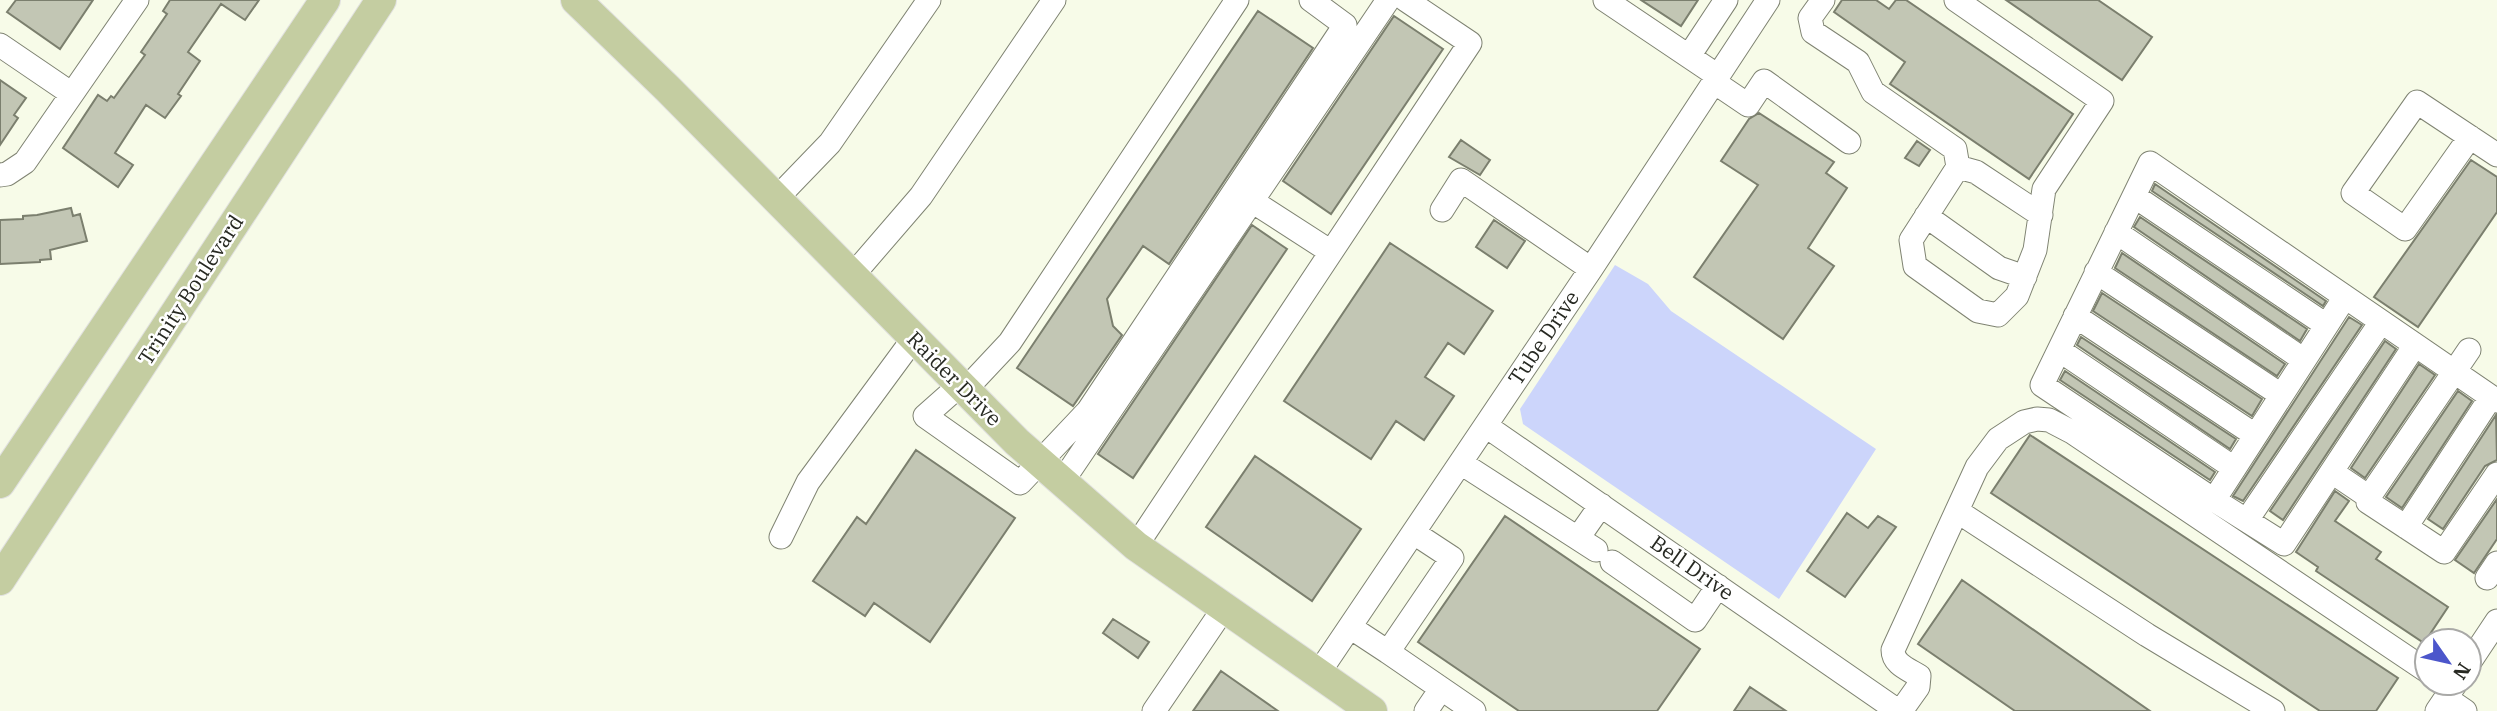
<svg xmlns="http://www.w3.org/2000/svg" width="2497" height="711" viewBox="0 0 2497 711" font-family="'IBM Plex Serif',serif">
<style>
.green{fill:#ccd5fb}
.building{fill:#c2c6b4;stroke:#7b7f6e;stroke-width:2}
.lines{fill:none;stroke-linecap:round;stroke-linejoin:round}
.minor-casing{stroke:#7f8372;stroke-width:25}
.major-casing{stroke:#e1e1e0;stroke-width:32}
.minor{stroke:#fff;stroke-width:23}
.major{stroke:#c4cda1;stroke-width:30}
.labels{text-anchor:middle;stroke-width:5;stroke-linejoin:round;paint-order:stroke}
.street-label{font-size:21px;fill:#272922;stroke:#fff}
</style>
<rect width="100%" height="100%" fill="#f7fbe8"/>
<!-- green -->
<path class="green" d="M1615,265L1648,284L1671,311L1876,449L1779,599L1523,424L1520,409Z"/>
<!-- building -->
<path class="building" d="M16,0H93L60,49L7,12Z
M170,0H259L245,20L221,4L188,52L200,61L178,94L181,96L165,118L146,105L115,153L133,165L118,187L63,148L98,95L107,101L111,96L114,98L145,55L141,52L167,14L163,11Z
M1641,0H1698L1681,26Z
M1842,0H1876L1889,9L1896,0H1906L2073,114L2029,179L1890,84L1905,62L1834,12Z
M2006,0H2098L2152,37L2122,80Z
M1258,11L1313,48L1169,264L1143,246L1107,299L1113,326L1122,335L1073,406L1017,368Z
M1394,16L1443,49L1331,214L1283,181Z
M0,80L26,98L14,115L18,118L0,145Z
M1759,113L1834,162L1826,173L1847,188L1808,248L1834,266L1783,339L1694,277L1758,185L1721,161L1749,119Z
M1461,140L1490,160L1480,175L1449,157Z
M1917,141L1930,150L1919,166L1905,158Z
M2471,160L2497,177V212L2418,327L2374,297Z
M2155,184L2326,301L2323,306L2152,191Z
M71,208L73,216L80,214L87,241L50,250L51,259L40,260V262L0,264V220L23,219V216L37,215Z
M2140,217L2307,329L2300,341L2134,227Z
M1494,220L1525,241L1507,268L1476,247Z
M1252,225L1287,249L1133,478L1098,454Z
M1390,243L1493,311L1464,354L1448,343L1425,377L1454,396L1424,440L1396,421L1371,459L1284,401Z
M2122,253L2285,364L2277,376L2115,268Z
M2102,293L2262,399L2252,416L2093,311Z
M2349,317L2362,325L2243,501L2233,496Z
M2081,337L2236,439L2230,449L2077,345Z
M2385,341L2396,349L2283,520L2270,511Z
M2419,364L2435,375L2365,478L2351,468Z
M2065,371L2215,472L2210,480L2060,380Z
M2458,391L2472,401L2402,508L2386,497Z
M2496,415L2497,460L2485,466L2443,529L2428,519Z
M2030,435L2398,678L2376,711H2320L1991,493Z
M916,450L1015,518L930,642L874,603L865,616L813,581L857,517L866,524Z
M1255,456L1361,529L1312,601L1206,527Z
M2335,491L2349,501L2335,521L2381,552L2376,559L2448,607L2424,643L2316,571L2318,567L2296,552Z
M2497,499V539L2474,573L2455,560Z
M1847,513L1868,528L1878,516L1896,527L1845,597L1807,571Z
M1505,516L1700,649L1657,711H1519L1418,642Z
M1962,580L2094,672L2150,711H2015L1918,644Z
M1113,619L1149,642L1138,658L1103,633Z
M1221,671L1278,711H1193Z
M1750,687L1786,711H1734Z"/>
<g class="lines">
<!-- minor casing -->
<g class="minor-casing">
<path id="minor" d="M1605,0L1718,76
M1823,0L1810,18L1813,32L1858,62L1873,92L1955,149L1958,167L1911,240L1915,266L1978,311L1998,315L2017,296L2035,250L2044,189L2102,101L1956,0
M0,45L72,94
M1689,56L1726,0
M1714,82L1748,105L1764,81L1849,142
M2470,137L2405,229L2353,193L2417,102L2497,155
M1958,167L1976,172L2041,215
M0,175L7,174L25,162L137,0
M2134,196L2326,325
M776,199L830,143L929,0
M1252,201L1331,252
M1442,210L1461,180L1591,269
M1926,216L1999,268L2025,277
M2116,232L2304,360
M2096,272L2281,395
M852,276L921,196L1054,0
M2345,297L2214,500L2042,385L2150,163L2497,401
M2075,316L2255,435
M2059,350L2234,468
M960,385L925,416L1020,483L1088,411L1345,25L1311,0
M965,390L1010,342L1237,0
M1486,426L1898,711
M1461,463L1596,550
M2332,472L2369,497L2469,350
M1062,482L1388,0
M2369,497L2368,502L2444,552L2497,474
M2214,500L2284,544L2415,345
M1957,511L2147,635L2273,711
M2247,520L2381,322
M2406,527L2491,397
M781,537L808,482L914,338
M1578,538L1601,505
M1136,546L1470,43L1406,0
M1612,562L1695,620L1718,586
M2487,578L2497,563
M1350,627L1388,652L1452,558L1414,533
M1388,652L1474,711
M2469,663L2497,621
M1318,674L1591,269L1768,0
M2446,698L2465,711
M1154,711L1224,608
M1426,711L1441,689
M1901,711L1918,687L1919,676C1908,669 1893,664 1893,650L1977,467L1998,439L2024,422L2037,419L2049,420L2072,432L2427,671
M2437,711L2456,683"/>
</g>
<!-- major casing -->
<g class="major-casing">
<path id="major" d="M576,0L668,89L1017,442L1136,546L1372,711
M0,483L325,0
M0,580L381,0"/>
</g>
<!-- minor -->
<use href="#minor" class="minor"/>
<!-- major -->
<use href="#major" class="major"/>
</g>
<g class="labels">
<!-- street labels -->
<g class="street-label">
<text transform="translate(191 290) rotate(-57)" y="7">Trinity Boulevard</text>
<text transform="translate(1544 338) rotate(-56)" y="7">Tube Drive</text>
<text transform="translate(954 379) rotate(45)" y="7">Raider Drive</text>
<text transform="translate(1692 568) rotate(35)" y="7">Bell Drive</text>
</g>
</g>
<!-- north arrow -->
<g transform="translate(2448 662) rotate(124)"><circle r="33" fill="#ffffff" stroke="#a9a9a7" stroke-width="2"/>
<path d="M0-5L12 26L0 18L-12 26Z" fill="#4c56cb"/>
<text y="-10" font-size="19" font-weight="bold" text-anchor="middle" fill="#272922">N</text>
</g>
</svg>
